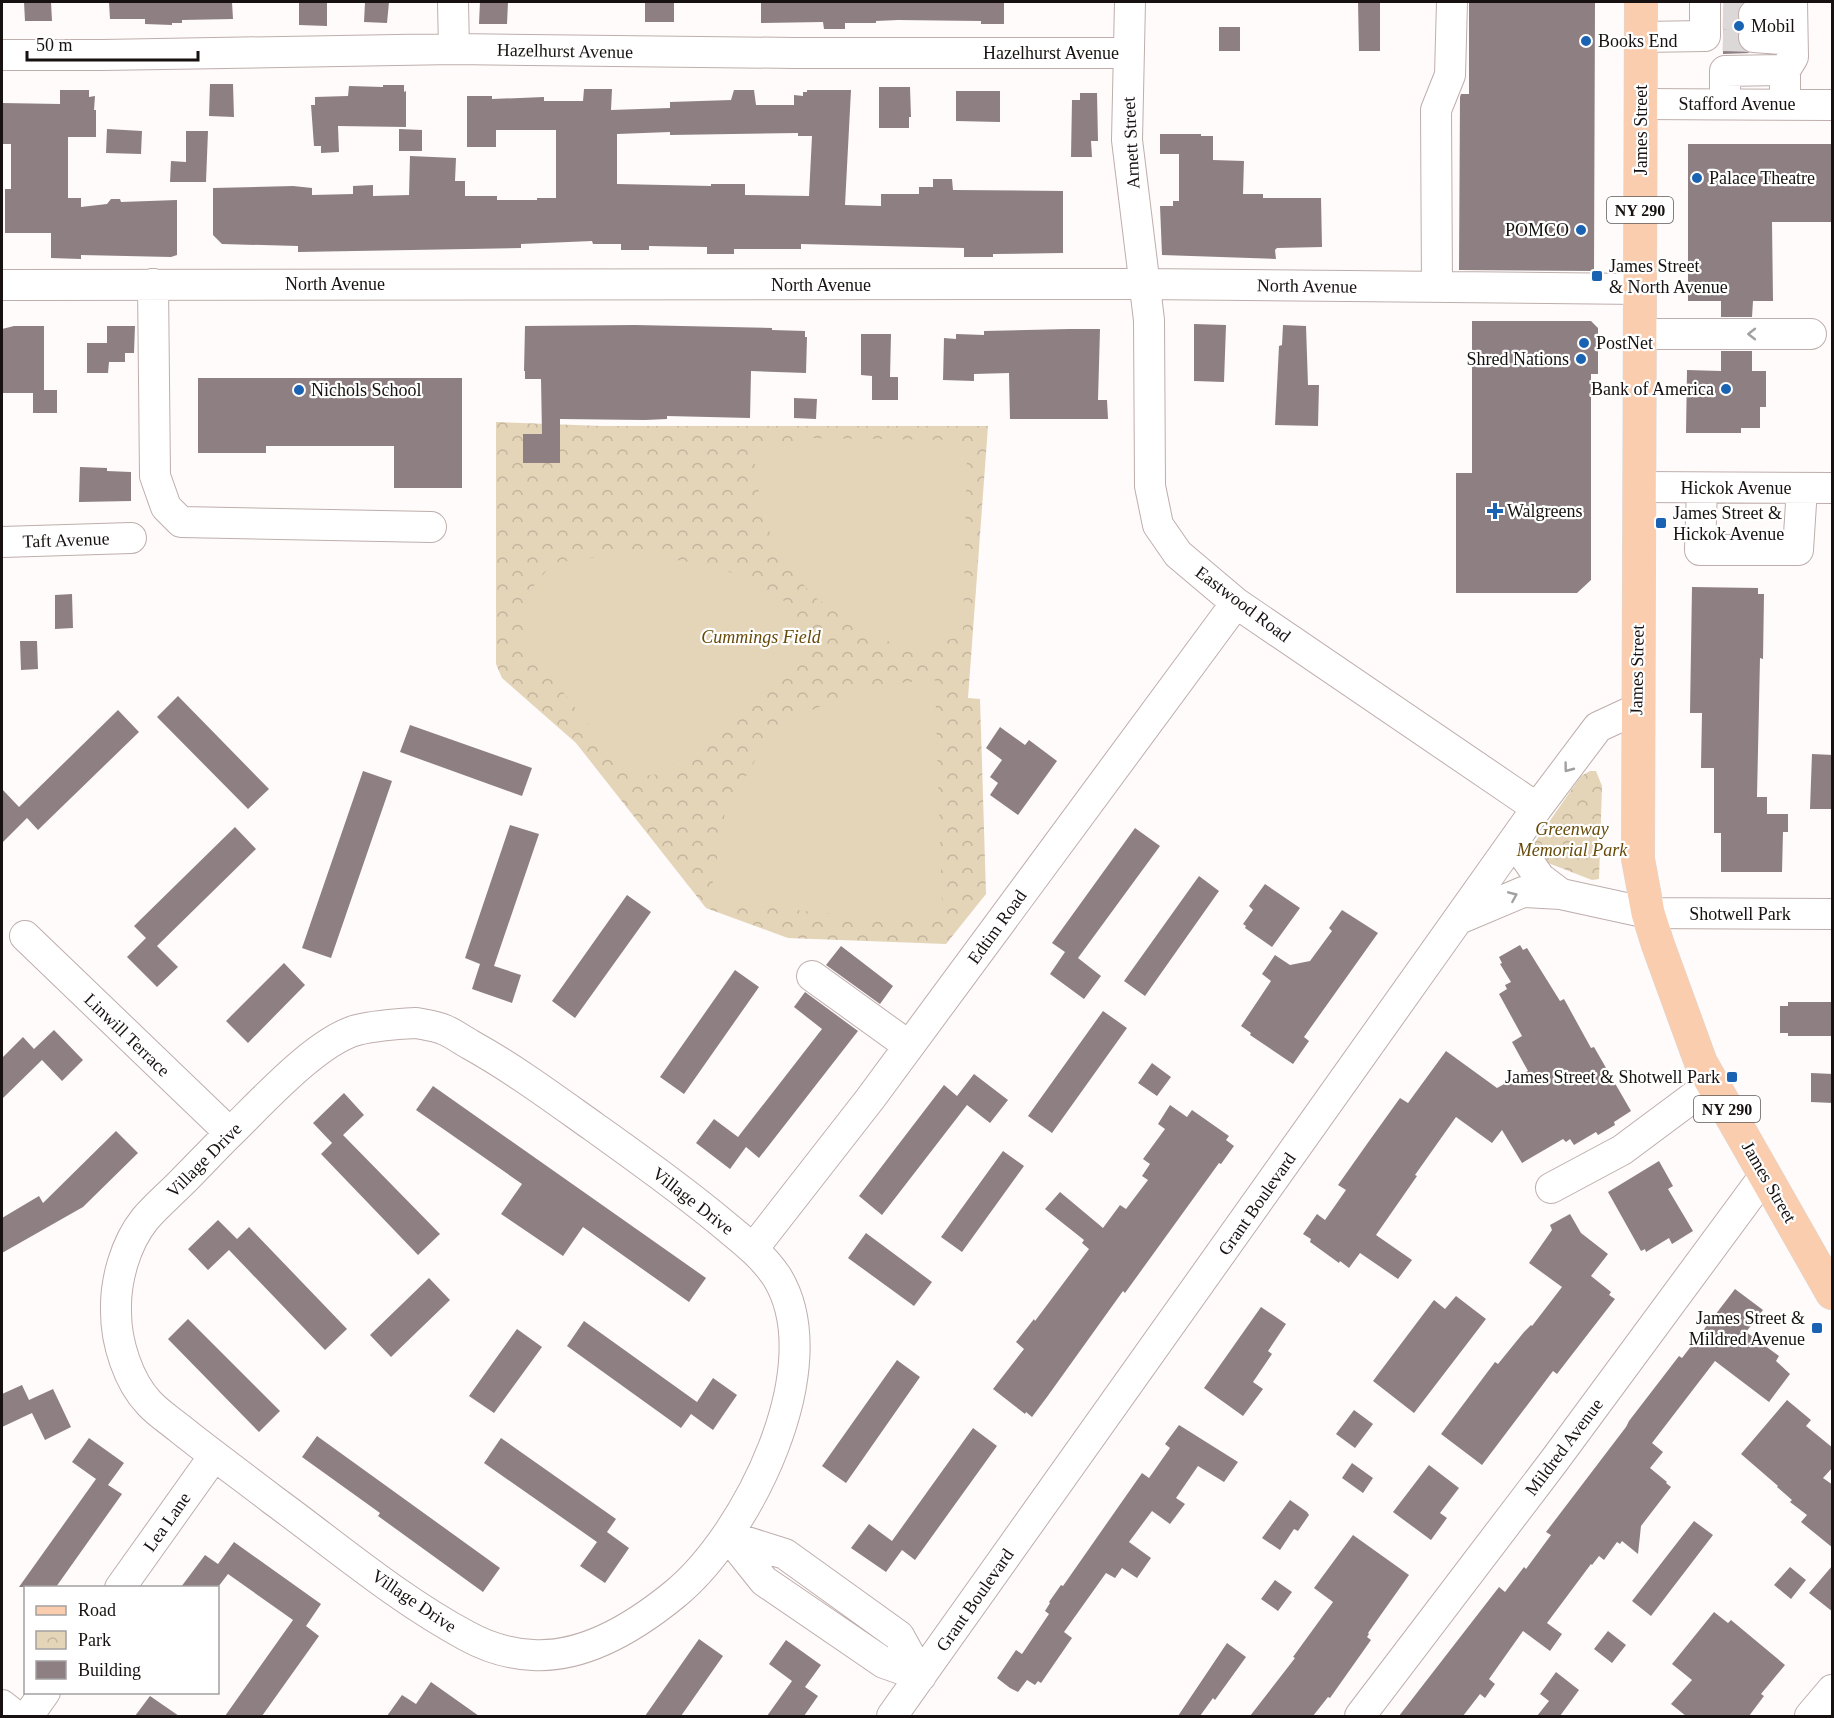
<svg xmlns="http://www.w3.org/2000/svg" width="1834" height="1718" viewBox="0 0 1834 1718" font-family="'Times New Roman',serif">
<style>
.park{fill:url(#park-crowns)}
.pitch{fill:#e4d4b8}
.building{fill:#8e7f83;fill-rule:evenodd}
.lines{fill:none;stroke-linecap:round;stroke-linejoin:round}
.minor-tunnel{stroke:#dbd8d7;stroke-width:30;stroke-dasharray:30 15;stroke-linecap:butt}
.minor-casing{stroke:#beaeac;stroke-width:32}
.major-casing{stroke:#dad9d9;stroke-width:34}
.minor{stroke:#fff;stroke-width:30}
.major{stroke:#facdae;stroke-width:33}
.oneway{stroke:#a2a0a0}
.poi-dot{fill:#1a62b2;stroke:#fff;stroke-width:2}
.labels{text-anchor:middle;stroke-width:4.5;stroke-linejoin:round;paint-order:stroke}
.shield{fill:#fff;stroke:#5d5958;stroke-width:1.5}
.shield-label{font-size:16px;font-weight:bold;fill:#171211}
.poi-label{font-size:18px;fill:#171211;stroke:#fff;text-anchor:start}
.street-label{font-size:18px;fill:#171211;stroke:#fff}
.park-label{font-size:18px;font-style:italic;fill:#674a08;stroke:#fff}
</style>
<defs>
<pattern id="park-crowns" width="20" height="18" patternUnits="userSpaceOnUse" patternTransform="scale(1.5)"><rect width="20" height="18" fill="#e4d4b8"/><path d="M2 6a3 3 0 1 1 6 0M12 15a3 3 0 1 1 6 0" fill="none" stroke="#c3b59d"/></pattern>
</defs>
<rect width="100%" height="100%" fill="#fefbfa"/>
<!-- park -->
<path class="park" d="M496,422L602,426H988L968,698L980,699L986,894L946,944L788,938L706,908L576,743L502,678L496,664Z
M1590,771H1596L1602,786L1599,879L1592,880L1543,861L1533,845L1581,776Z"/>
<!-- pitch -->
<path class="pitch" d="M806,438L955,440L967,456L963,636L913,649L865,634L812,595L781,557L762,515L753,452Z
M627,553L718,566L782,599L821,644L661,774L629,777L524,642L526,595L553,563Z
M935,680L942,902L923,922L709,902L725,813L757,757L799,716L865,686Z"/>
<!-- building -->
<path class="building" d="M24,2H51L52,21H25Z
M109,2H232L233,19L182,20V23H172V25L145,24V19H110Z
M299,2H327V26L299,25Z
M365,2H389L387,23L364,22Z
M480,2H508L507,24H479Z
M645,2H674V22H645Z
M761,2H1004V24H981V21L898,20L876,21V23H845V29H824L823,22L761,23Z
M1358,2H1380V51H1359Z
M1469,2H1595L1594,271L1459,270L1460,97L1461,94H1469Z
M1724,2H1744L1739,7L1737,14L1741,26L1737,36L1739,45L1744,51L1750,53L1723,54Z
M1219,27H1240V51H1219Z
M210,84H233L234,117L209,116Z
M383,85H404V92L406,91V127L338,126L339,152L321,153V146H314L311,105H315V97L348,96L349,86L383,87Z
M879,87H910L911,117H909V128H879Z
M584,89H612L611,110L670,108V102L731,100L734,90H754L756,105H794V95L803,96V92H807V90H851L845,205L881,206V194H919V187H933V179H952L953,190L1063,191V253L993,254V257H964V248L801,244V249H734V254H707V247L649,246V250H621V244H593L592,241L521,244V248L298,252V246L222,244L213,235V188L293,186L312,188V195L353,194V186L373,185V196L409,195L410,156L456,158L455,181H465V196H497V200H537V198H556V130H496V147H467V96H492V99L544,97V101H583ZM670,132V135L798,133V136H812L809,196L745,195V184H711V186L617,184V134Z
M60,90H89V97L95,96L94,110H96V137H68V198H81V207L107,204L111,199H120L121,202L177,200V255L171,257L81,255V259L51,258V233H5V189H11V144H2V103L60,104Z
M956,91H1000V122L956,121Z
M1080,93H1097L1098,141H1091L1092,157H1071L1072,100H1080Z
M107,129L142,131L141,154L106,153Z
M399,129L422,130V151H399Z
M186,131H208L206,182H170L171,161L186,162Z
M1160,134H1201V136H1213V160L1244,161L1243,194H1263V198H1321L1322,247L1277,248L1275,250L1276,259L1162,255L1160,206H1173V201H1179V154H1160Z
M1688,144H1833V222H1772L1773,301H1753L1752,317H1721V301H1688Z
M1472,321H1591L1598,328V374H1591V580L1577,593H1456V473H1472Z
M1194,324L1226,325L1224,382L1194,381Z
M635,325L772,328V330L805,331V337H807L806,373L751,371L750,418L667,416V419L645,420L560,419V463H523V434H542L541,379H525V371H524L525,326Z
M1283,325L1306,326L1308,385H1319L1318,426L1275,425L1279,346L1282,345Z
M14,326H44V390H57V413H33V393H2V329Z
M107,326H135L134,353H125V362H109L108,373H87V343H107Z
M1069,329H1100L1098,400H1107L1108,419H1010L1009,373L974,374V381L943,380L944,338L956,339V334L984,335V331Z
M861,334H891L890,377H898V400H872V376L861,375Z
M1721,351H1752V371H1766V407H1760V428H1741V433H1686L1687,370L1721,371Z
M198,378H462V488H394V446H266V453H198Z
M794,398L817,399L816,419L794,418Z
M80,467L107,468V471L131,472V501L79,502Z
M1692,587L1758,588V594H1764L1763,659L1760,658L1757,797H1767V814H1788V832H1783L1782,872H1721V833H1714V768H1701L1702,713H1690Z
M72,594L73,628L55,629V595Z
M20,641H37L38,669L21,670Z
M178,696L269,789L248,809L157,717Z
M118,710L139,732L38,830L27,818L2,843V789L19,807Z
M410,725L532,768L522,796L400,752Z
M1000,727L1025,745L1029,740L1057,761L1018,815L990,795L998,783L990,777L1002,760L986,748Z
M1812,754L1833,755V809H1810Z
M363,771L392,781L331,958L302,948Z
M510,825L539,834L494,966L521,975L512,1003L472,989L480,964L465,958Z
M235,827L256,849L157,946L178,967L157,987L127,957L146,938L134,926Z
M1135,828L1160,846L1078,958L1101,976L1084,999L1050,974L1065,952L1052,943Z
M1199,876L1219,891L1145,996L1124,981Z
M1265,884L1300,908L1272,947L1245,928L1246,926L1243,924L1253,910L1249,906Z
M627,895L651,912L575,1018L552,1001Z
M1342,910L1378,933L1304,1037L1309,1041L1293,1064L1250,1035L1251,1033L1241,1026L1271,981L1262,974L1275,955L1290,965L1310,961L1332,931L1329,928Z
M1520,945L1523,950L1527,948L1560,1001L1564,999L1591,1048L1594,1047L1631,1111L1614,1122L1615,1125L1598,1135L1596,1132L1574,1145L1570,1139L1566,1142L1563,1139L1522,1163L1502,1130L1492,1143L1456,1117L1415,1175L1417,1176L1376,1235L1412,1260L1398,1279L1360,1253L1349,1268L1340,1261L1339,1263L1310,1242L1311,1239L1303,1234L1317,1214L1325,1220L1346,1190L1338,1185L1367,1144L1400,1098L1408,1103L1446,1051L1497,1088L1528,1071L1512,1042L1522,1036L1499,994L1507,989L1505,985L1511,982L1500,964L1502,963L1499,957Z
M841,946L893,986L880,1004L826,965Z
M284,963L305,985L248,1043L226,1021Z
M735,970L759,987L684,1094L660,1077Z
M805,992L858,1031L759,1158L746,1147L730,1169L696,1143L714,1119L738,1137L822,1029L794,1007Z
M1788,1002H1833L1831,1036H1788V1033H1780V1006H1788Z
M1103,1011L1127,1028L1052,1133L1028,1116Z
M54,1030L83,1060L62,1081L42,1060L2,1099V1058L23,1037L34,1049Z
M1152,1063L1171,1077L1157,1096L1138,1083Z
M1811,1073L1833,1074V1103L1811,1102Z
M974,1074L1008,1100L990,1123L967,1105L882,1215L859,1196L944,1085L957,1096Z
M433,1086L706,1278L689,1302L583,1227L563,1256L501,1214L522,1184L416,1110Z
M344,1093L364,1115L343,1135L440,1234L418,1255L321,1154L332,1143L313,1123Z
M1170,1105L1187,1117L1192,1110L1229,1136L1226,1140L1234,1146L1221,1164L1219,1163L1125,1293L1123,1291L1047,1397L1032,1417L1026,1412L1025,1414L993,1389L1024,1349L1016,1342L1034,1319L1035,1321L1089,1249L1082,1243L1084,1240L1045,1209L1060,1192L1103,1228L1120,1205L1126,1209L1148,1180L1142,1176L1150,1164L1143,1159L1165,1129L1158,1124Z
M116,1131L138,1153L83,1207L2,1253V1218L39,1196L43,1203Z
M1003,1151L1024,1166L962,1252L941,1237Z
M1659,1161L1673,1186L1668,1189L1693,1231L1672,1244L1669,1238L1646,1252L1645,1249L1641,1251L1608,1192Z
M1570,1214L1581,1233L1608,1254L1591,1276L1611,1292L1609,1295L1615,1299L1557,1374L1553,1371L1482,1465L1441,1434L1495,1362L1498,1364L1524,1332L1531,1325L1532,1326L1562,1287L1529,1263L1552,1230L1550,1225Z
M218,1220L237,1239L249,1227L347,1329L325,1350L229,1250L208,1270L188,1249Z
M866,1233L932,1282L914,1306L848,1258Z
M429,1278L450,1300L391,1357L370,1335Z
M1735,1289L1763,1310L1746,1332L1779,1356L1776,1361L1790,1374L1769,1402L1715,1361L1652,1443L1663,1452L1650,1468L1667,1482L1666,1483L1671,1487L1641,1526L1638,1554L1622,1541L1620,1544L1617,1542L1604,1560L1599,1556L1592,1565L1591,1564L1547,1623L1562,1634L1550,1651L1523,1631L1489,1679L1495,1684L1485,1698L1480,1694L1463,1716H1399L1499,1587L1505,1592L1524,1567L1526,1569L1551,1535L1546,1532L1626,1427L1629,1421L1679,1356L1682,1358Z
M1456,1296L1486,1319L1414,1413L1373,1381L1434,1300L1445,1309Z
M1261,1307L1286,1324L1268,1351L1272,1354L1253,1382L1263,1389L1243,1416L1204,1388Z
M188,1319L280,1411L259,1432L168,1339Z
M584,1321L697,1402L713,1378L737,1395L713,1430L691,1414L681,1428L567,1346Z
M517,1329L542,1347L494,1413L469,1396Z
M897,1360L920,1377L846,1483L822,1466Z
M22,1385L29,1400L53,1389L71,1427L45,1440L32,1413L2,1427V1394Z
M1787,1400L1811,1420L1806,1426L1833,1448V1467L1823,1478L1833,1485V1548L1801,1522L1807,1515L1790,1502L1792,1500L1777,1487L1778,1486L1741,1454Z
M1354,1410L1373,1424L1355,1448L1336,1434Z
M1179,1425L1238,1462L1224,1482L1198,1466L1176,1498L1185,1504L1170,1524L1152,1511L1129,1542L1151,1558L1137,1578L1122,1568L1115,1578L1106,1573L1064,1632L1072,1638L1041,1683L1038,1681L1035,1685L1027,1680L1018,1692L1010,1688L997,1678L1016,1650L1022,1654L1049,1614L1045,1611L1050,1603L1049,1602L1061,1585L1063,1586L1142,1473L1149,1478L1170,1448L1165,1444Z
M973,1428L997,1446L915,1560L902,1550L886,1572L851,1548L869,1524L892,1541Z
M317,1436L500,1568L483,1592L378,1516L380,1513L302,1457Z
M89,1438L124,1463L108,1485L122,1494L56,1587H19L96,1479L72,1462Z
M501,1438L616,1519L607,1532L629,1548L605,1583L580,1566L597,1542L484,1463Z
M1352,1463L1373,1478L1363,1493L1342,1478Z
M1429,1465L1459,1488L1440,1513L1447,1518L1431,1540L1393,1512Z
M1290,1500L1307,1512L1309,1515L1298,1531L1294,1529L1280,1550L1262,1538Z
M1694,1521L1713,1535L1651,1616L1632,1601Z
M1353,1535L1409,1575L1368,1633L1369,1634L1367,1637L1371,1640L1330,1698L1328,1697L1313,1716H1250L1295,1658L1293,1657L1333,1602L1314,1588Z
M234,1542L321,1604L306,1626L319,1636L262,1716H225L293,1620L228,1574L218,1587H181L205,1555L218,1564Z
M1833,1565V1612L1809,1593Z
M1790,1567L1806,1580L1791,1599L1774,1585Z
M1275,1580L1292,1592L1278,1611L1261,1599Z
M1714,1612L1728,1623L1731,1620L1785,1665L1761,1694L1764,1696L1749,1716H1686L1671,1704L1692,1680L1672,1664Z
M1608,1631L1626,1645L1612,1663L1594,1649Z
M699,1639L723,1656L681,1716H645Z
M786,1640L821,1665L805,1687L818,1696L804,1716H767L792,1681L769,1664Z
M1227,1643L1246,1657L1215,1700L1213,1698L1200,1716H1178Z
M1556,1672L1579,1690L1560,1716H1537L1549,1701L1540,1694Z
M431,1682L479,1716H387L402,1695L416,1704Z
M150,1696L179,1716H135Z"/>
<g class="lines">
<!-- minor-tunnel -->
<path class="minor-tunnel" d="M1723,14L1754,15
M1723,36L1754,37"/>
<!-- minor casing -->
<g class="minor-casing">
<path id="minor" d="M453,2L454,49
M1130,2L1127,140L1149,320L1150,486L1158,525L1178,554L1236,603L1537,808
M1754,15L1792,16
M1641,37L1705,36V2
M1754,37L1792,40
M2,55H102L454,49L794,53H1129
M1785,70L1793,57L1792,2
M1641,104L1832,105
M1725,104V71L1785,70V105
M153,284L155,476L166,507L181,522L431,527
M2,285L1143,284L1640,289
M1437,287L1436,110L1450,75L1452,2
M1640,334H1811
M1639,487L1832,488
M1702,488L1700,550H1798L1802,488
M2,542L131,538
M1514,841L1540,878L1561,894
M1459,919L1523,892L1561,894L1648,913L1832,914
M25,936L230,1133
M812,976L909,1046
M416,1023C426,1025 436,1026 445,1030C454,1034 462,1040 471,1045C514,1069 553,1098 594,1127C640,1160 684,1191 728,1228C745,1242 764,1257 777,1277C832,1366 747,1535 675,1594C636,1626 585,1658 533,1655C510,1654 487,1647 467,1636C398,1599 336,1546 273,1500C242,1476 210,1453 179,1428C169,1420 157,1412 149,1403C128,1381 116,1342 116,1312C115,1281 125,1244 145,1219C155,1207 168,1196 180,1184C196,1168 212,1151 228,1135C260,1104 316,1041 357,1030C377,1025 396,1024 416,1023Z
M1551,1188L1622,1150L1712,1083
M753,1249L870,1099L1236,603
M728,1536L785,1554L899,1636L921,1676L884,1663L764,1581Z
M120,1588L214,1456
M2,1705L16,1716
M28,1716L45,1692
M892,1716L1537,808L1598,727L1637,709
M1360,1716L1554,1461L1765,1175
M1810,1716L1832,1690"/>
</g>
<!-- major casing -->
<g class="major-casing">
<path id="major" d="M1641,2L1638,859L1648,913L1658,945L1701,1063L1832,1293"/>
</g>
<!-- minor -->
<use href="#minor" class="minor"/>
<!-- major -->
<use href="#major" class="major"/>
</g>
<!-- one-way arrows -->
<defs><path id="oneway-chevron" d="M-2-3.5L2.5 0L-2 3.5" fill="none" stroke-width="1.6" stroke-linecap="round" stroke-linejoin="round" transform="scale(1.5)"/></defs>
<g class="oneway">
<use href="#oneway-chevron" transform="translate(1752 334) rotate(180)"/>
<use href="#oneway-chevron" transform="translate(1568 768) rotate(127)"/>
<use href="#oneway-chevron" transform="translate(1513 896) rotate(-23)"/>
</g>
<!-- markers -->
<g class="poi-dot">
<circle cx="1739" cy="26" r="6"/>
<circle cx="1586" cy="41" r="6"/>
<circle cx="1697" cy="178" r="6"/>
<circle cx="1581" cy="230" r="6"/>
<rect x="1591" y="270" width="12" height="12" rx="3"/>
<circle cx="1584" cy="343" r="6"/>
<circle cx="1581" cy="359" r="6"/>
<circle cx="1726" cy="389" r="6"/>
<circle cx="299" cy="390" r="6"/>
<path d="M1492 502h6v6h6v6h-6v6h-6v-6h-6v-6h6z"/>
<rect x="1655" y="517" width="12" height="12" rx="3"/>
<rect x="1726" y="1071" width="12" height="12" rx="3"/>
<rect x="1811" y="1322" width="12" height="12" rx="3"/>
</g>
<g class="labels">
<!-- shield labels -->
<g class="shield">
<rect x="1607" y="197" width="66" height="26" rx="4.5"/>
<rect x="1694" y="1096" width="66" height="26" rx="4.5"/>
</g>
<g class="shield-label">
<text x="1640" y="216">NY 290</text>
<text x="1727" y="1115">NY 290</text>
</g>
<!-- poi labels -->
<g class="poi-label">
<text x="1751" y="32">Mobil</text>
<text x="1598" y="47">Books End</text>
<text x="1709" y="184">Palace Theatre</text>
<text x="1569" y="236" text-anchor="end">POMCO</text>
<text x="1609" y="272">James Street<tspan x="1609" dy="21">&amp; North Avenue</tspan></text>
<text x="1596" y="349">PostNet</text>
<text x="1569" y="365" text-anchor="end">Shred Nations</text>
<text x="1714" y="395" text-anchor="end">Bank of America</text>
<text x="311" y="396">Nichols School</text>
<text x="1507" y="517">Walgreens</text>
<text x="1673" y="519">James Street &amp;<tspan x="1673" dy="21">Hickok Avenue</tspan></text>
<text x="1720" y="1083" text-anchor="end">James Street &amp; Shotwell Park</text>
<text x="1805" y="1324" text-anchor="end">James Street &amp;<tspan x="1805" dy="21">Mildred Avenue</tspan></text>
</g>
<!-- street labels -->
<g class="street-label">
<text transform="translate(565 51) rotate(1)" y="6">Hazelhurst Avenue</text>
<text x="1051" y="59">Hazelhurst Avenue</text>
<text x="1737" y="110">Stafford Avenue</text>
<text transform="translate(1641 130) rotate(-90)" y="6">James Street</text>
<text transform="translate(1131 143) rotate(-93)" y="6">Arnett Street</text>
<text x="335" y="290">North Avenue</text>
<text x="821" y="291">North Avenue</text>
<text transform="translate(1307 286) rotate(1)" y="6">North Avenue</text>
<text x="1736" y="494">Hickok Avenue</text>
<text transform="translate(66 540) rotate(-2)" y="6">Taft Avenue</text>
<text transform="translate(1243 604) rotate(37)" y="6">Eastwood Road</text>
<text transform="translate(1637 670) rotate(-89)" y="6">James Street</text>
<text x="1740" y="920">Shotwell Park</text>
<text transform="translate(997 927) rotate(-54)" y="6">Edtim Road</text>
<text transform="translate(127 1035) rotate(44)" y="6">Linwill Terrace</text>
<text transform="translate(204 1160) rotate(-45)" y="6">Village Drive</text>
<text transform="translate(1769 1182) rotate(60)" y="6">James Street</text>
<text transform="translate(693 1201) rotate(38)" y="6">Village Drive</text>
<text transform="translate(1257 1204) rotate(-55)" y="6">Grant Boulevard</text>
<text transform="translate(1564 1447) rotate(-53)" y="6">Mildred Avenue</text>
<text transform="translate(167 1522) rotate(-55)" y="6">Lea Lane</text>
<text transform="translate(975 1600) rotate(-55)" y="6">Grant Boulevard</text>
<text transform="translate(414 1601) rotate(34)" y="6">Village Drive</text>
</g>
<!-- park labels -->
<g class="park-label">
<text x="761" y="643">Cummings Field</text>
<text x="1572" y="835">Greenway<tspan x="1572" dy="21">Memorial Park</tspan></text>
</g>
</g>
<!-- border -->
<rect width="1834" height="1718" fill="none" stroke="#171211" stroke-width="6"/>
<!-- legend -->
<rect x="24" y="1586" width="195" height="108" fill="#ffffff" stroke="#a2a0a0" stroke-width="1.5"/>
<rect x="36" y="1606" width="30" height="9" fill="#facdae" stroke="#a2a0a0" stroke-width="1.5"/>
<text x="78" y="1616" font-size="18" fill="#171211">Road</text>
<rect x="36" y="1631" width="30" height="18" fill="url(#park-crowns)" stroke="#a2a0a0" stroke-width="1.5"/>
<text x="78" y="1646" font-size="18" fill="#171211">Park</text>
<rect x="36" y="1661" width="30" height="18" fill="#8e7f83" stroke="#a2a0a0" stroke-width="1.5"/>
<text x="78" y="1676" font-size="18" fill="#171211">Building</text>
<!-- scale -->
<path d="M27 51v9h171v-9" fill="none" stroke="#171211" stroke-width="3"/>
<text x="36" y="51" font-size="18" fill="#171211" stroke="#ffffff" stroke-width="4.5" paint-order="stroke">50 m</text>
</svg>
